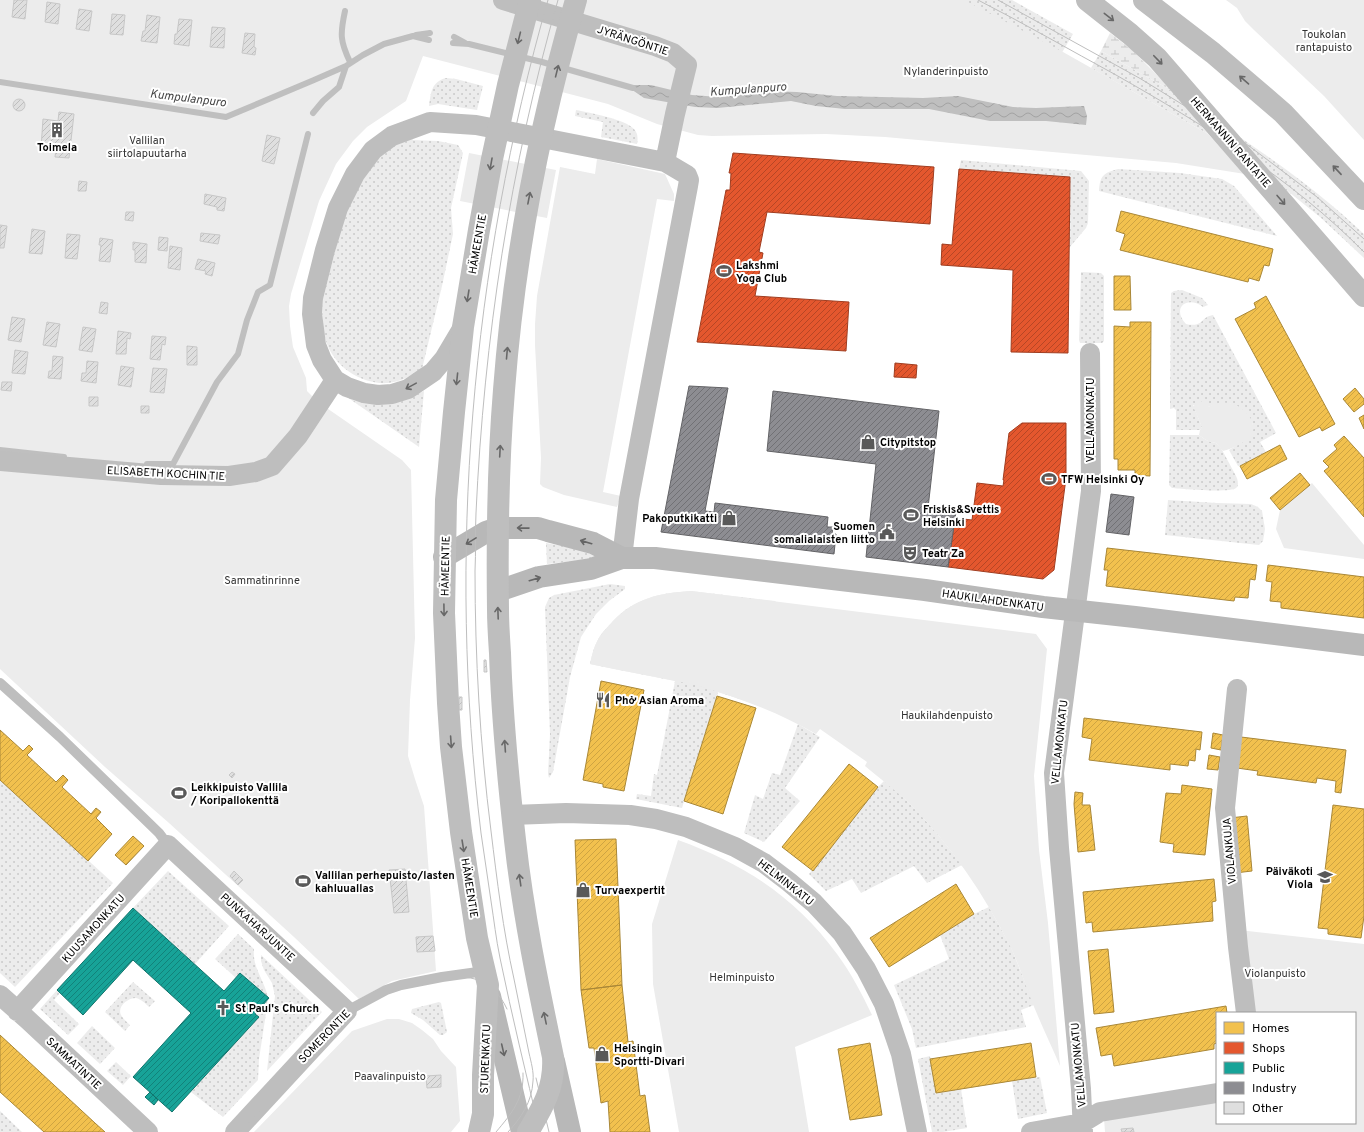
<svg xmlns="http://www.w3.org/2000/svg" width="1364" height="1132" viewBox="0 0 1364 1132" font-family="Overpass,sans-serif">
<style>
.grass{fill:url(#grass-dots)}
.wetland{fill:url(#wetland-marsh)}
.green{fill:#ececec}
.water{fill:url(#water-waves)}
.homes{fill:url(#homes-hatch);stroke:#a98737}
.shops{fill:url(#shops-hatch);stroke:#a03d20}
.public{fill:url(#public-hatch);stroke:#10726a}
.industry{fill:url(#industry-hatch);stroke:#636366}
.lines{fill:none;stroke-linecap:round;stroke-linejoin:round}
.stream{stroke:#bfbfbf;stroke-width:6}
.building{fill:url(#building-hatch);stroke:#c7c7c7}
.lane{stroke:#bebebe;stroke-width:10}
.street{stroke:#bebebe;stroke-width:20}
.secondary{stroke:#b8b8b8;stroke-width:22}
.primary{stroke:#bebebe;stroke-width:22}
.tram{stroke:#bebebe;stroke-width:1}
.oneway{stroke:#686868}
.oneway2{stroke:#656565}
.labels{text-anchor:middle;stroke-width:4;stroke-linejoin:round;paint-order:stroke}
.park-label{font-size:11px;fill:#333;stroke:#fff}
.street-label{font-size:11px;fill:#000;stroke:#fff}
.poi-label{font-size:11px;font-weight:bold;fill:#000;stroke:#fff;text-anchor:start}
.water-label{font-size:12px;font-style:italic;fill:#444;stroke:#fff}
</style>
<defs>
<pattern id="grass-dots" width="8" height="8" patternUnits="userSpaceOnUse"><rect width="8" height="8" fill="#ececec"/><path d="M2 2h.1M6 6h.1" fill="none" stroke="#c9c9c9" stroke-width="1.8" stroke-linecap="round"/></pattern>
<pattern id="wetland-marsh" width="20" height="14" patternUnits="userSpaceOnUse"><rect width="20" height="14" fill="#ececec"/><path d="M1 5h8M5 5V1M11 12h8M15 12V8" fill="none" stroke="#c9c9c9"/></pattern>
<pattern id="water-waves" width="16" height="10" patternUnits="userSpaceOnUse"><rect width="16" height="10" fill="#bfbfbf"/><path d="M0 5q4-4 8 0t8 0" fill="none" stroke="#a2a2a2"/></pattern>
<pattern id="homes-hatch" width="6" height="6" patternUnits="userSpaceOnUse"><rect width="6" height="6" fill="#f2c14e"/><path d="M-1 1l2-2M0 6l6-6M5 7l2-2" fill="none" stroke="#cea442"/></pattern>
<pattern id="shops-hatch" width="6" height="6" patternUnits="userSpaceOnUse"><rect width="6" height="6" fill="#e4572e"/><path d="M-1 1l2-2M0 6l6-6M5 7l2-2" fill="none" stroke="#b64625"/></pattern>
<pattern id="public-hatch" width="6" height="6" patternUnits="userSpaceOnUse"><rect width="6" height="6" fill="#17a398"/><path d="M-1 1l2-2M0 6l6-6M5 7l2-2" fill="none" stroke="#12827a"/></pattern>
<pattern id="industry-hatch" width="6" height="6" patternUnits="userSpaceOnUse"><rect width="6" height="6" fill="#8d8d92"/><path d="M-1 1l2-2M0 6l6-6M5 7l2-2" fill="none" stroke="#717175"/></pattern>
<pattern id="building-hatch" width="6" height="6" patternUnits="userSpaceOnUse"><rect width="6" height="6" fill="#dfdfdf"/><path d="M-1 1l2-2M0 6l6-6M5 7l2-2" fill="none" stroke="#bebebe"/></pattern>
</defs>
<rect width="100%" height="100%" fill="#fff"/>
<!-- grass -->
<path class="grass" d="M925,0H1012L1073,34L1057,61Z
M1101,51L1174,92L1208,134L1091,68Z
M446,78L456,79L483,86L477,110L438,104L429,106C431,93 431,82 446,78Z
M576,110C590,113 625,119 634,129C638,133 638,139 637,144L601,137L603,122L575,116Z
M409,134L413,140L438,141L458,145L463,153L451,208L453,234L442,286L422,369C412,375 401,382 388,383C362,385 334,367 326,341C321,327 322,313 323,299L346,208L373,159Z
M1238,136C1284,167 1324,196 1364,234V258L1320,217L1285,189Z
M961,160L1081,171L1089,181L1088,223L1086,228L1069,248L1070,177L959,169Z
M1118,169L1180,173L1222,179L1234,186L1277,236L1099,191C1100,176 1103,173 1118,169Z
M1081,272L1101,273L1104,276V341L1102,343H1080L1079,340Z
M1182,290L1202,298L1208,305L1203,307C1187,295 1171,308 1186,324C1204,328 1200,317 1213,315L1276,433L1260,442L1266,452L1240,466H1238L1229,450C1237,445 1260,433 1251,421C1247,415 1235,407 1230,403H1221L1208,407L1193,405L1202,427L1200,430H1176V410L1174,408L1170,409L1171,293L1174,291Z
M424,391L419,447L344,395L417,394Z
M1170,435H1199C1206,440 1208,442 1216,443L1221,448L1236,476C1238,480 1239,486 1236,488C1230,493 1182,489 1172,488L1169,485Z
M1168,500L1217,503L1251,504L1258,507L1262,511L1265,529L1263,541L1259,545L1165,535Z
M546,543L595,552V559L547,564Z
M610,584L625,586V589L609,601L596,614L581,637L570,677L553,772L549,778L548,774L550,734L545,607L549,598L554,595Z
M691,591L775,601L788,614L758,705L718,692L682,808L636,799L637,794L651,796L654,774L657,775L675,681L590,664C592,655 594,646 599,638C602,632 608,627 613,621C635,598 660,593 691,591Z
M798,724L820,737L785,788L800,801L764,842L744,833L755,795L763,799L772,773L780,775Z
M0,780L113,883L15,987L0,973Z
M884,781C913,803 940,836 962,865L927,883L914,866L861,893L852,879L826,891L809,874L878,787Z
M168,871L229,926L195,964L133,908Z
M989,907L1011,947L1034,1005L1021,1010L1026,1027L916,1048L912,1029L894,985L949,959L940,935L974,914Z
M238,934L254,949C252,967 264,980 268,997L241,973L236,978L215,959Z
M261,955L322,1012L267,1071L275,996L272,983L264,970L261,961Z
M133,982L155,1001L149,1007C146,1004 141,999 136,998C127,998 117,1007 121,1015C123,1019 127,1022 130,1025L125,1031L105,1012Z
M57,990L60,993L54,1000L79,1024L68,1035L40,1009Z
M268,1000L259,1059L258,1080L223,1117L191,1092L259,1017L255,1014Z
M439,1002L441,1003L447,1032L443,1035H440L423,1020L411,1013L412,1009Z
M92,1026L115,1048L100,1064L77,1043Z
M930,1056L936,1093L961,1089L967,1128L943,1132H932L918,1059Z
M116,1062L131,1076L123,1085L107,1071Z
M1040,1077L1047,1113L1018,1119L1012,1081Z
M0,1111L22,1132H0Z"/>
<!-- wetland -->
<path class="wetland" d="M1110,33L1133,51L1174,92L1101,51Z"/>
<!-- green -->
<path class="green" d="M0,0H964L1063,52L1208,134L1245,174L1176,163L885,137L826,134L712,136L698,135L657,124L608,104L423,56L406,101L367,127L353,141L336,164L319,201L291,294L289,306L290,326L293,347L306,378L307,391L318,402L402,460L411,470L415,638L410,700L408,756L415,779L424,806L436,971L392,981L359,999L294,937L169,823L105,767L0,669Z
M1226,0H1364V140L1324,96L1254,30L1245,21L1237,8Z
M469,153L556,170L547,218L460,201Z
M597,159L665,174L674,194V201L657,199L603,492L621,496L617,507L564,495L543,487L540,484L541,458L535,345V324L537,296L560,167L595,174Z
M1204,400L1208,407C1215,403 1221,402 1229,403C1240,404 1256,418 1253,431C1250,441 1232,449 1223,451L1216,443C1208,442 1206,440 1199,435L1200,430L1202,427L1193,406Z
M1312,483L1364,545V559L1284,548L1276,529L1280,510Z
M691,591L1036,634L1047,649L1034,776L1039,850L1048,923L1060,1066C1051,1045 1041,1024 1032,1002C1025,984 1019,964 1010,946C984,894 952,847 911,805C897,791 880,779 865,766L867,762L820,729L816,734C778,712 737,697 695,685C660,677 625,672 590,664C592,655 594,646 599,638C602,632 608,627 613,621C635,598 660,593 691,591Z
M678,840C742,863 796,897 837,954C851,973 862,994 872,1015L795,1047L809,1132H679L653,984L652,924Z
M1239,930L1364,944V1132H1105L1103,1104L1217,1085V1123H1355V1013H1239Z
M387,1019H399L412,1023L422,1030L433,1039L441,1051L456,1067L460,1121L451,1132H254L352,1031Z"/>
<!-- water -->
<path class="water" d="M625,85H651L692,95L719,97L767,91L797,92L837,96L882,97L923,98L958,96L1013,107L1036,108L1084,106L1087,116L1086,125L1046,121H990L929,109H845L816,106L791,101L717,108L695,107L644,98Z"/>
<!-- homes -->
<path class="homes" d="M1121,211L1273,249L1269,266L1264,265L1259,281L1249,278L1248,282L1120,250L1125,234L1116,231Z
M1114,276H1130L1131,310H1114Z
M1266,296L1335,424L1322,431L1320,427L1299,437L1235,319L1256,308L1254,303Z
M1130,322H1151L1150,476L1135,475V470H1118V459H1114V326L1130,327Z
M1355,388L1364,399V404L1354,412L1343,399Z
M1364,415V429L1359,418Z
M1344,436L1364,458V517L1324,471L1329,467L1323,461L1337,449L1334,445Z
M1280,445L1287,459L1247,479L1240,466Z
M1300,473L1310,485L1280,510L1270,498Z
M1107,548L1257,565L1255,580L1250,579L1248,598L1235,597L1234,601L1106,586L1108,570H1104Z
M1268,565L1364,577V618L1281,608V602L1270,601L1272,582L1266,581Z
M601,681L644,690L624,791L603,787V784L583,780Z
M717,696L756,708L723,814L684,801Z
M1084,718L1202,732L1200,750L1196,749L1195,761L1189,760L1188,766L1170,764V770L1089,760L1092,739L1082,737Z
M0,730L23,751L29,745L33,749L27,755L56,782L63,775L68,780L62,787L91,814L96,808L101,812L96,818L112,834L88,861L0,780Z
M1213,733L1223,735L1221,750L1211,748Z
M1241,737L1346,750L1341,793L1335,792L1336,781L1317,778L1316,783L1257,775L1258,771L1237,768Z
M1209,755L1220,757L1218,770L1207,769Z
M849,764L878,787L813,871L782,847Z
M1182,785L1212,789L1205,855L1173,852L1174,844L1160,842L1166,793L1181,794Z
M1075,792L1083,793L1082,805H1090L1095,850L1078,852L1074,804Z
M1333,805L1364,809V916L1361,938L1328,934V929L1318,928Z
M1247,816L1252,871L1235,873L1230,818Z
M133,836L144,846L126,865L115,855Z
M616,839L622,985L581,990L575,840Z
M1214,879L1216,901L1212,902L1213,921L1093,932L1092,922L1086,923L1083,892Z
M956,884L974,914L889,967L870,938Z
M1108,949L1114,1012L1094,1014L1088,951Z
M622,985L628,1042L633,1041L640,1096L645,1095L650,1132H610L608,1101L601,1103L594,1048H589L581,990Z
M1226,1006L1227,1013H1217V1043L1214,1044V1049L1114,1066L1112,1054L1101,1056L1096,1028Z
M0,1035L95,1123L105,1132H44L0,1092Z
M870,1043L882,1115L850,1120L838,1049Z
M1031,1043L1036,1077L936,1093L930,1059Z"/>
<!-- shops -->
<path class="shops" d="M733,153L934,167L930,224L767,212L759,252L763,253L755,296L849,302L846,351L697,342L726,190H730L731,173H729Z
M959,169L1070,177L1068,353L1011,352L1013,270L941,265L942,244L952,245Z
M895,363L917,365L916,378L894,377Z
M1022,423H1066V478L1054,570L1043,579L948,567L955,518L972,520L977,483L1003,486L1004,480H1003L1009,433Z"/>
<!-- public -->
<path class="public" d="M133,908L224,991L240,973L269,998L255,1014L259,1017L172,1112L133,1077L191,1013L133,960L83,1015L57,990Z
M150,1092L158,1100L154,1105L145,1097Z"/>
<!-- industry -->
<path class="industry" d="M689,386L728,388L705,511L714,512L715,503L828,517L827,527H833L832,534H836L834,554L661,532Z
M773,391L939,411L928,508L956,512L948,567L866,557L876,464L767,451Z
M1111,494L1134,497L1129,535L1106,532Z"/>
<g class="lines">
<!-- stream -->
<path class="stream" d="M345,11C340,34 340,41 350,62
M416,35L430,33
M454,37L465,43
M453,43L469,44L542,62L633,88
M0,82L226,117L314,80L346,66L363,55L384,44L413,36L429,40
M313,113L323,101L339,87L346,66
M0,450L64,457
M147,464H173L217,382L238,354L247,320L258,292L270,285L308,134"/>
</g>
<!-- building -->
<path class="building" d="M14,0H27L25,19L12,17Z
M47,2L60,4L58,24L45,22Z
M79,9L92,11L89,31L76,29Z
M112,14L125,15L123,35L110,34Z
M147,15L160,17L157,43L141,41L143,31H145Z
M179,19L192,20L189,46L174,44L175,34H177Z
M212,27L225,28L224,48L210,47Z
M245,33L255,34L254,47L256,48L255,55L242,53Z
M13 105a6 6 0 1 1 12 0a6 6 0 1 1-12 0Z
M59,112L74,114L69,158L55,157L56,149L41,148L43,119L58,121Z
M267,135L280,138L274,164L262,161Z
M79,181L87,182L86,191H78Z
M205,194L226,198L224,211L217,210V207L204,204Z
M126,212H134L133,221L125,220Z
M0,225L7,226L4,248H0Z
M32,229L45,231L42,254L29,253Z
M201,233L220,235L218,244L200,241Z
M67,234L80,235L77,259L65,258Z
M159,237L168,238L167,251L158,250Z
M100,238L113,240L110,262L99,261L101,245H99Z
M133,242L147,244L146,263L135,262V250H133Z
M170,246L182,248L180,270L168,268Z
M198,259L215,263L212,276L205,274L206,271L195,269Z
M101,302L108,303L107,314L99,313Z
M12,317L25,319L21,342L8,340Z
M47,322L60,324L56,347L43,345Z
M83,327L96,329L92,352L79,350Z
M118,331L131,333L130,339L127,338L126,354H116Z
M152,336L166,337L165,345L162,344L160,360L150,359Z
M187,346L197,347V365H187Z
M15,350L28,352L25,374L12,373Z
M53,356L63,357L61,379L48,378L49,371H52Z
M87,361L98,362L96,383L81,381L82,373H86Z
M121,366L134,368L131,387L118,385Z
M153,368L167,369L164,393L150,392Z
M2,382H12L11,391L1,390Z
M89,397H98V406H89Z
M141,406H149V413H141Z
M484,660H486L487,672H484Z
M459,697H462V710H459Z
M232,772L235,774L232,778L229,775Z
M405,869L409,912L394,913L389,870Z
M234,871L243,880L238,885L230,876Z
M433,936L435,951L417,952L416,937Z
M441,1075V1087L427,1088L426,1076Z
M1133,1128L1134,1132H1122L1121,1129Z"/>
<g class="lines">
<!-- lane -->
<path class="lane" d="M0,683L60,737L159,833L168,845
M347,1011L386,990L401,985L442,977L485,971"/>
<!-- street -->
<path class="street" d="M503,0L655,46L673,53L687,65L675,114L665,162
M463,327L444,359L433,372L408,389L392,394L378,395L364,393L347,387L335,380L322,360L316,345L314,329L312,314L313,298L325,250L338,208L355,174L373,150L392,136L430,122L476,125L665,162L687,175L689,180L688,186L629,499L622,558
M0,461L161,475L229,476L256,472L272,466L298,436L335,380
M1237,689L1225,808L1238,947L1246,1013
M512,815L566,813L630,815L656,819L686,827L735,847L764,863L789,882L814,903L842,933L866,969L884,1004L901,1054L917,1132
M0,995L27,1019L148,1132
M17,1011L168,845L347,1011L235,1132
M1031,1132L1082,1123L1100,1112L1217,1093
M1083,1132L1081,1089L1059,848L1054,773L1091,491L1090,353"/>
<!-- secondary -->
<path class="secondary" d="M444,557L486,532L498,528H538L548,531L593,543L622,558
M498,591L539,577L591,569L622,558H655L925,590L1043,607L1135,617L1364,645
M490,996L522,1132
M554,1061L570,1132"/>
<!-- primary -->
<path class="primary" d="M1087,0L1130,34L1157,58L1364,296
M1144,0L1213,53L1283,113L1364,199
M479,1132L483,1114V1075L488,985L477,938L461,832L451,747L448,703L444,613L446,500L454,412L463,327L479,230L492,159L508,85L530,0
M528,1132C543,1107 555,1087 553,1057C538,985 523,913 515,840C508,778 502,715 500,653C499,638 498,624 498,610C497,537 498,463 504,390C514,258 539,127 576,0"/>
<!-- tram -->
<path class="tram" d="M978,0C1025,24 1070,50 1116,75C1204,125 1292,179 1364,252
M998,0L1141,79L1245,143L1317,197L1364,239
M536,1078L549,1132
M240,1132C267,1104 293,1076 320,1048C336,1031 352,1011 372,998C392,986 417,984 439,979C470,973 493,979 507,1009
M496,1132C512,1113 524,1099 523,1073
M508,1132C521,1118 532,1102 533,1081C534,1072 531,1062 529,1053C524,1028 519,1004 514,979C503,930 497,880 491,831C480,744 475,658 475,571C476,552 475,532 476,513C484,339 510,167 558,0
M540,1132C526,1074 512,1016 500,958C496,939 494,920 491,901C488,878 484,856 481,833C447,555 471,269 548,0"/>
</g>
<!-- one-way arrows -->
<defs><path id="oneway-shaft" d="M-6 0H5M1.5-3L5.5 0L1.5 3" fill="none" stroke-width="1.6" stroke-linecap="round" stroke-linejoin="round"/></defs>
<g class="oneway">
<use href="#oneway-shaft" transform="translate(1109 17) rotate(38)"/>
<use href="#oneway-shaft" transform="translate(519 38) rotate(104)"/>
<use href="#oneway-shaft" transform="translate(1158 60) rotate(46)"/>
<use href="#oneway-shaft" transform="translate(557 71) rotate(-76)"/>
<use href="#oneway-shaft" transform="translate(1244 80) rotate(-139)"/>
<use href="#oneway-shaft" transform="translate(491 164) rotate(100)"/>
<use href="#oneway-shaft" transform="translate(1337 170) rotate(-133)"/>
<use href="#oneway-shaft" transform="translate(529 198) rotate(-79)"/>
<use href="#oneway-shaft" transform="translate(1281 200) rotate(49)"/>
<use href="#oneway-shaft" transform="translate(468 296) rotate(99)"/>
<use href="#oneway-shaft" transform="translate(507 353) rotate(-85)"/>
<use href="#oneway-shaft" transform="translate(457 379) rotate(96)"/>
<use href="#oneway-shaft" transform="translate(411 386) rotate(151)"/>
<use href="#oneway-shaft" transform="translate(500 451) rotate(-87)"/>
<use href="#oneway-shaft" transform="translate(444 610) rotate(89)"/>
<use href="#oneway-shaft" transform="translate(498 613) rotate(-92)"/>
<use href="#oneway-shaft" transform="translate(451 742) rotate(86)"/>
<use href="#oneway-shaft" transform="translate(505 746) rotate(-94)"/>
<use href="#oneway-shaft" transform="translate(463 846) rotate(81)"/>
<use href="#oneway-shaft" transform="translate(520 880) rotate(-98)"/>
<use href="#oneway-shaft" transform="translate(545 1018) rotate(-102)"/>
</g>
<g class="oneway2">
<use href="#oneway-shaft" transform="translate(523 528) rotate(-179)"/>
<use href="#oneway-shaft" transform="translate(471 541) rotate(148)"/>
<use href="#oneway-shaft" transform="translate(586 542) rotate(-164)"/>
<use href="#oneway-shaft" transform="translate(535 579) rotate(-16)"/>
<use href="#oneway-shaft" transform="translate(503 1050) rotate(77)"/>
</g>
<!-- icons -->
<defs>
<g id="building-bare" transform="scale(1.2)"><path d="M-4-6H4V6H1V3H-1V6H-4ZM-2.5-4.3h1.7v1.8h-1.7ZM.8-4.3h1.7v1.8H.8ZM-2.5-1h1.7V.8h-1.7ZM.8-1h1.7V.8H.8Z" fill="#595959" stroke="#fff" stroke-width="2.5" paint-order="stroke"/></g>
<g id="stadium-bare" transform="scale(1.2)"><path d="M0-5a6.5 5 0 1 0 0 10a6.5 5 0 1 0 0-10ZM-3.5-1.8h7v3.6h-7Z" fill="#595959" stroke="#fff" stroke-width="2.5" paint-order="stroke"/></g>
<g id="shop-bare" transform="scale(1.2)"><path d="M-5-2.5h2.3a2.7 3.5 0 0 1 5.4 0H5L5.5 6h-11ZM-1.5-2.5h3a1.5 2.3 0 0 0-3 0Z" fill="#595959" stroke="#fff" stroke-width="2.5" paint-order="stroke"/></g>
<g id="civic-bare" transform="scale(1.2)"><path d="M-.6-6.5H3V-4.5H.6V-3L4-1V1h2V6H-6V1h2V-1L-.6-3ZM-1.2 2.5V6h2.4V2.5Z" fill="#595959" stroke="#fff" stroke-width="2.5" paint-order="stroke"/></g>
<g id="theatre-bare" transform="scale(1.2)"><path d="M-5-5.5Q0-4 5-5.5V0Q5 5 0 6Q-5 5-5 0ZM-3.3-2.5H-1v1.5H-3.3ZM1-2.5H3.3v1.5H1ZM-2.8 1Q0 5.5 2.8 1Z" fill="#595959" stroke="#fff" stroke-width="2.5" paint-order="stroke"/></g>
<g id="restaurant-bare" transform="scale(1.2)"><path d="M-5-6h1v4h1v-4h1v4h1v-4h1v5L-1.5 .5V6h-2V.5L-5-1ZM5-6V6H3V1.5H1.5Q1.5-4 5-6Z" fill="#595959" stroke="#fff" stroke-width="2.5" paint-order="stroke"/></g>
<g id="school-bare" transform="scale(1.2)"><path d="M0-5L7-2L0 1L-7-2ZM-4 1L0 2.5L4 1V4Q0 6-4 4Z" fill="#595959" stroke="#fff" stroke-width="2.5" paint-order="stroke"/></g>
<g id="church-bare" transform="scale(1.2)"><path d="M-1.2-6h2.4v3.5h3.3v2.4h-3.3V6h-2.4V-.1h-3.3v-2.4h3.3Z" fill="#595959" stroke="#fff" stroke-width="2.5" paint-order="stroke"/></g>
</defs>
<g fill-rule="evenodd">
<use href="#building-bare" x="57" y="130"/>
<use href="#stadium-bare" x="724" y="271"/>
<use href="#shop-bare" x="868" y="442"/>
<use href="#stadium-bare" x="1049" y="479"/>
<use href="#stadium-bare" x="911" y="515"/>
<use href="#shop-bare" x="729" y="518"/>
<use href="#civic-bare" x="887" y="532"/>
<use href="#theatre-bare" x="910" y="553"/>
<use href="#restaurant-bare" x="603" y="700"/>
<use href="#stadium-bare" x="179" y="793"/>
<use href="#school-bare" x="1325" y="877"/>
<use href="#stadium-bare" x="303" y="881"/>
<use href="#shop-bare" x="583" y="890"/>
<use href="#church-bare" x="223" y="1008"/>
<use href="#shop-bare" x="602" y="1054"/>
</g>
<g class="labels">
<!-- park labels -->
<g class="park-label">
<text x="1324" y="38">Toukolan<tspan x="1324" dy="13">rantapuisto</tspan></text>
<text x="946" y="75">Nylanderinpuisto</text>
<text x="147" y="144">Vallilan<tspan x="147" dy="13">siirtolapuutarha</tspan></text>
<text x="262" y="584">Sammatinrinne</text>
<text x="947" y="719">Haukilahdenpuisto</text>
<text x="1275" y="977">Violanpuisto</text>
<text x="742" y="981">Helminpuisto</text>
<text x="390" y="1080">Paavalinpuisto</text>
</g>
<!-- street labels -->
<g class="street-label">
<text transform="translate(633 40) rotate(18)" y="4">JYRÄNGÖNTIE</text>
<text transform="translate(1231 142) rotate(49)" y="4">HERMANNIN RANTATIE</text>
<text transform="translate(477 244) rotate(-80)" y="4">HÄMEENTIE</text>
<text transform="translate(1090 420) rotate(-90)" y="4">VELLAMONKATU</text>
<text transform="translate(166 473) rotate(3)" y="4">ELISABETH KOCHIN TIE</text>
<text transform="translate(445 566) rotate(-89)" y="4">HÄMEENTIE</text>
<text transform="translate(993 600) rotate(8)" y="4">HAUKILAHDENKATU</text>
<text transform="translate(1059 742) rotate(-84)" y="4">VELLAMONKATU</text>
<text transform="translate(1229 851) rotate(-95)" y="4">VIOLANKUJA</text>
<text transform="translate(786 882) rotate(38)" y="4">HELMINKATU</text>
<text transform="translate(470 888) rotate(81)" y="4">HÄMEENTIE</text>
<text transform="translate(258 927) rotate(42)" y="4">PUNKAHARJUNTIE</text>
<text transform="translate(93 928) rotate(-48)" y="4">KUUSAMONKATU</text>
<text transform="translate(324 1036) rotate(-46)" y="4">SOMERONTIE</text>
<text transform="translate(485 1059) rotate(-88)" y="4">STURENKATU</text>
<text transform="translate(74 1063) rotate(43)" y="4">SAMMATINTIE</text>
<text transform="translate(1078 1065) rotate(-95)" y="4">VELLAMONKATU</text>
</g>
<!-- poi labels -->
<g class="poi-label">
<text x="57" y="151" text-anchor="middle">Toimela</text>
<text x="736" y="269">Lakshmi<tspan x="736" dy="13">Yoga Club</tspan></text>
<text x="880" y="446">Citypitstop</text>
<text x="1061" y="483">TFW Helsinki Oy</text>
<text x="923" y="513">Friskis&amp;Svettis<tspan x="923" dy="13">Helsinki</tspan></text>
<text x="717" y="522" text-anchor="end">Pakoputkikatti</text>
<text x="875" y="530" text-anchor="end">Suomen<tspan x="875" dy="13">somalialaisten liitto</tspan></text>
<text x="922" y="557">Teatr Za</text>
<text x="615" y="704">Phở Asian Aroma</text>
<text x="191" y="791">Leikkipuisto Vallila<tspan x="191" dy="13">/ Koripallokenttä</tspan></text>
<text x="1313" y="875" text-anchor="end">Päiväkoti<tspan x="1313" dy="13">Viola</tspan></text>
<text x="315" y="879">Vallilan perhepuisto/lasten<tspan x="315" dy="13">kahluuallas</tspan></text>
<text x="595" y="894">Turvaexpertit</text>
<text x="235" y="1012">St Paul's Church</text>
<text x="614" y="1052">Helsingin<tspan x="614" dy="13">Sportti-Divari</tspan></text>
</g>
<!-- water labels -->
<g class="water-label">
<text transform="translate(748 89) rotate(-4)" y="4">Kumpulanpuro</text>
<text transform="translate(188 98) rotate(7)" y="4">Kumpulanpuro</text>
</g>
</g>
<!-- legend -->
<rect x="1216" y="1012" width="140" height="112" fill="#ffffff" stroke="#999999"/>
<rect x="1224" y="1022" width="20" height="12" fill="#f2c14e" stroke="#999999"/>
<text x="1252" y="1032" font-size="12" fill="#000000">Homes</text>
<rect x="1224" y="1042" width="20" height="12" fill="#e4572e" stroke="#999999"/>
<text x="1252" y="1052" font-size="12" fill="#000000">Shops</text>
<rect x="1224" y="1062" width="20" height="12" fill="#17a398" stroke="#999999"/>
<text x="1252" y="1072" font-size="12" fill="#000000">Public</text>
<rect x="1224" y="1082" width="20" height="12" fill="#8d8d92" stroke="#999999"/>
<text x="1252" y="1092" font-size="12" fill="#000000">Industry</text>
<rect x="1224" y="1102" width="20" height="12" fill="#dfdfdf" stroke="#999999"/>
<text x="1252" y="1112" font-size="12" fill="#000000">Other</text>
</svg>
